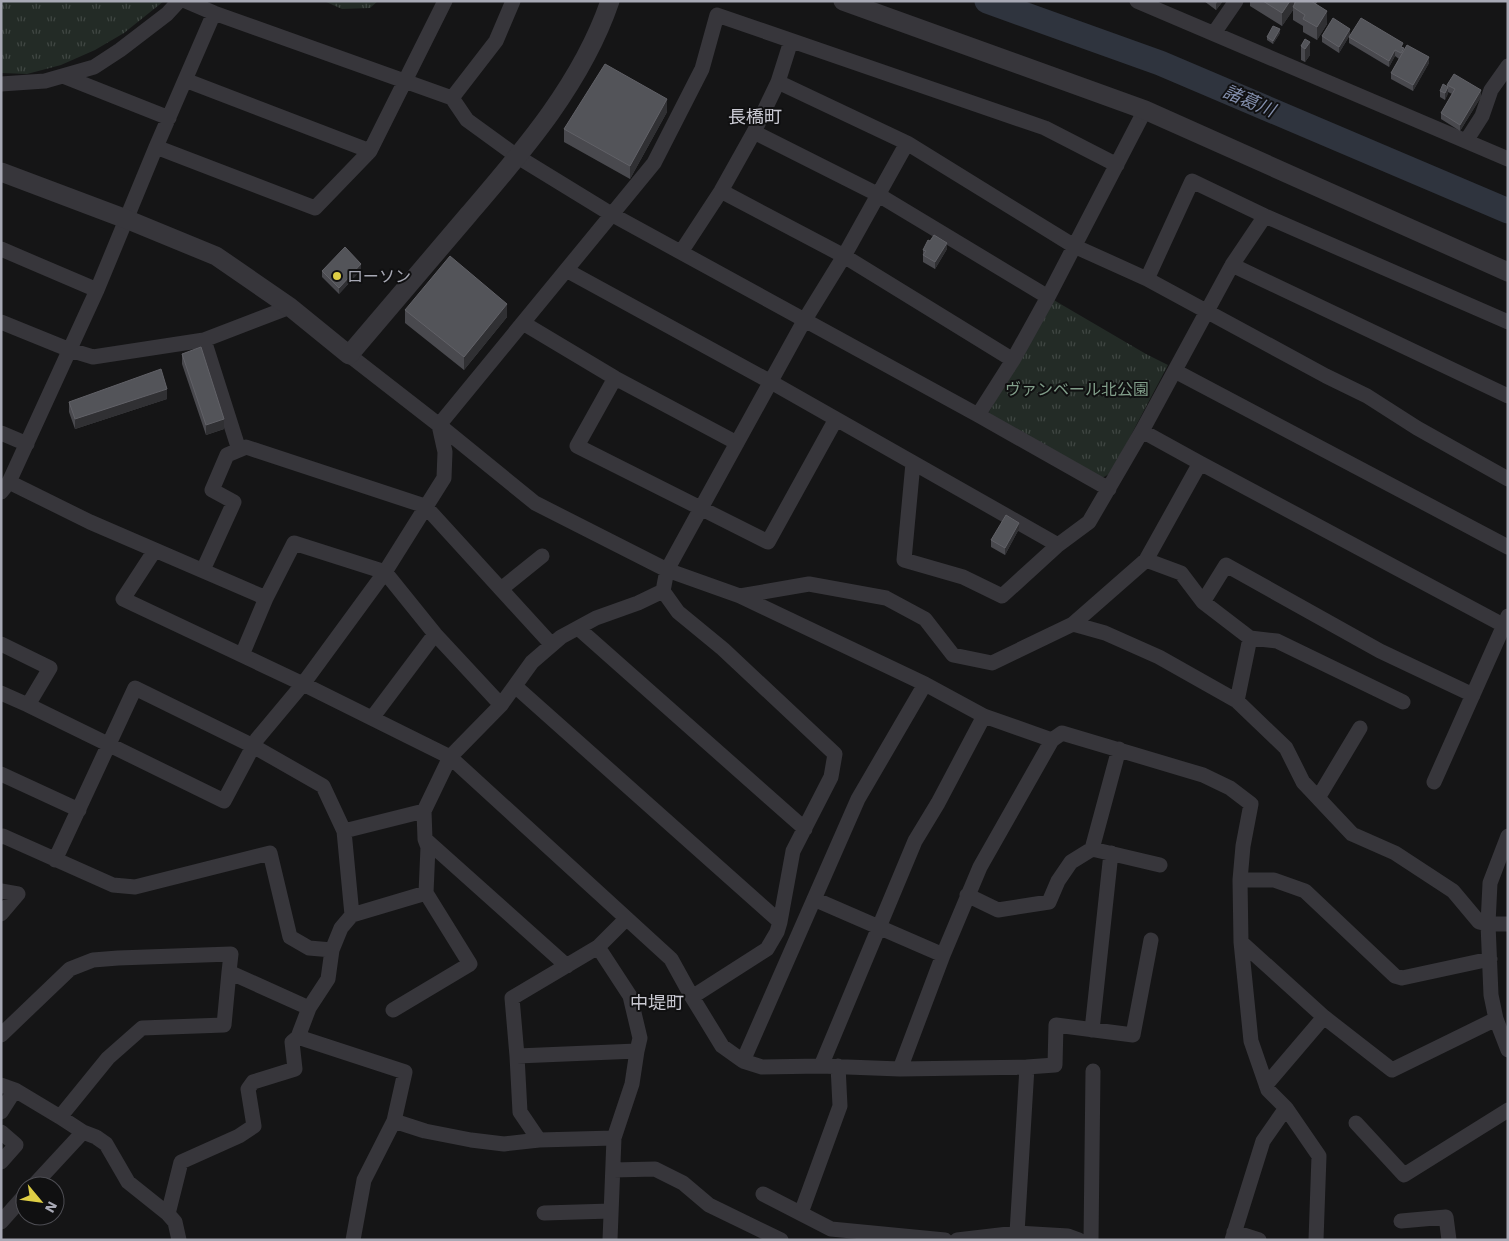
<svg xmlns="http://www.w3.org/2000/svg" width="1509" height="1241" viewBox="0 0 1509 1241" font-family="'Work Sans','Noto Sans JP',sans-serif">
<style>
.park{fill:url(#park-tufts)}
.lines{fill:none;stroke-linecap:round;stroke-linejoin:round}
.river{stroke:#2f343e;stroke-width:25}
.minor{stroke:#37363b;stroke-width:15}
.tertiary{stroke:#37363b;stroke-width:19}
.wall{fill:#49494e}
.shaded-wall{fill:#303033}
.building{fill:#535459;stroke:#616167}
.poi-dot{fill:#dece45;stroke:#101011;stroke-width:2}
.labels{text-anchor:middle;stroke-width:4;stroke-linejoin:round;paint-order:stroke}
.poi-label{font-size:16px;fill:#a8a9b5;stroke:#101011;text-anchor:start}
.park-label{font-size:16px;fill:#819e8a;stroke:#101011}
.water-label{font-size:18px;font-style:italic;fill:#838fad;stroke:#101011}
.neighbourhood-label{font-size:18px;fill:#c9c9d2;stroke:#101011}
</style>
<defs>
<pattern id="park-tufts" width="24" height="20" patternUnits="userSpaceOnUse" patternTransform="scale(1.25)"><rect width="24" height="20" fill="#232b26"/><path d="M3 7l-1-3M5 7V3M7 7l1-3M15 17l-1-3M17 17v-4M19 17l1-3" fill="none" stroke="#404743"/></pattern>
</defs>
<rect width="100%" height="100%" fill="#151516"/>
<!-- park -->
<path class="park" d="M1,1H164L124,33L95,50L61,65L27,74L1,73Z
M324,1H378L370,8L342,9Z
M1052,299L1146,354L1168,365L1111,473L1102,478L991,419L989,412Z"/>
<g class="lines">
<!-- river -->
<path class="river" d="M987,1L1160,63L1508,211"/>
<!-- minor -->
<path class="minor" d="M186,1L214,13L452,98L467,120L518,157L611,214L978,415L1109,489
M1137,1L1508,159
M1214,33L1236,1
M63,76L169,118
M185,80L370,151
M778,82L907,143L1074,246L1147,279L1326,376L1367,396L1417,428L1508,479
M1,84L45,81L94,67L120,50L167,14L179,1
M452,98L496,41L513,1
M754,132L877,194L1048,297
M1466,141L1482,116L1491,90L1508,66
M156,147L315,208L370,151L445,1
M721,191L844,256L1013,360
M1,249L97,290
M681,252L721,191L754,132L778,82L791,41
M1232,265L1508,396
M566,270L771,382L1058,545
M1147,279L1192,181L1265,216L1508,322
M1,322L70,350L93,357L204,340L290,307
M523,323L615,378L737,443
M204,340L239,450
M349,355L439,425L535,503L667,570L740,596L809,584L886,598L925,619L953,655L992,663L1073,624L1146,560L1181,573L1203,602L1250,638L1237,701L1286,748L1303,782L1352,834L1395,853L1453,891L1479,922L1488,924L1491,995L1496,1019L1508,1050
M1175,371L1508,547
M615,378L577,446L768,542L836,419
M978,415L1013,360L1048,297L1145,110
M1142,431L1200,463L1503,625
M1,433L27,444
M913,463L904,560L963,577L1002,596L1058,545L1089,522L1142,431L1232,265L1265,216
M9,482L90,522L266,598L294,543L385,572L435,634L501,705
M1,492L9,482L97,290L156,147L214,13
M155,550L123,599L303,684L450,757L671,959L692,997L722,1046L743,1061L762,1067L821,1066L900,1069L1027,1067L1017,1233L1068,1236L1079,1240
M1146,560L1200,463
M203,570L234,502L212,490L227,455L246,447L425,506L552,645
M501,589L542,556
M740,596L925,684L984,716L1052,740
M1203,602L1226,565L1380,651L1473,695
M1073,624L1105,633L1159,657L1237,701
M578,628L805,829
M1250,638L1277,641L1403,702
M1,644L50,668L28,705
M242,655L266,598
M515,686L780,922
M1,693L28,705L224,801L257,739L303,684L385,572L444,478L445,452L439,425L654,163L702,69L717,15L1045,128L1117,165
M372,718L435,634
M1119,749L1092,849L1160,865
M1,774L79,810
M1434,782L1508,616
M1318,798L1360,728
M344,831L424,811
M1508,836L1490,883L1488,924H1508
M1,837L3,836L113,885L135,887L270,853L290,937L309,948L332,950
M425,839L567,966
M55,860L135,688L253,746L323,786L344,831L352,915
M1240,880H1274L1305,891L1395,976L1402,978L1490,959
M1,891L18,894L1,914
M967,895L998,910L1049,902L1058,881L1071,862L1092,849
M814,899L943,955
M626,919L598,947L630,996L640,1038L637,1051
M1241,942L1324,1017L1392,1070L1496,1019
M692,997L767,949L777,932L780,922L793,851L831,777L835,754L723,649L678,612L663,591L667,570L804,321L844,256L907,143
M393,1010L470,964L426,893
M1092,1030L1111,853
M1,1035L70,969L93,960L118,958L231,954L229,972L309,1008
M517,1056L512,998L598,947
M743,1061L858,799L925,684
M821,1066L915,841L938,803L984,716
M1027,1067L1055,1065L1056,1025L1133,1035L1151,940
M900,1069L943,955L980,867L1052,740L1062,733L1203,775L1230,788L1251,804L1243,846L1240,880L1241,942L1251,1041L1268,1090L1286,1108L1263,1141L1232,1240
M1,1085L15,1090L60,1117L83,1132L96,1137L106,1144L128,1182L168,1214L175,1222L179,1240
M1266,1085L1324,1017
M1286,1108L1319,1156L1316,1240
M1,1112L15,1090
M60,1117L108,1058L142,1028L224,1025L229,972
M1356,1123L1404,1175L1508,1110
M1,1132L16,1145L1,1162
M614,1138L539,1140L504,1144L471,1140L425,1131L394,1121L405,1072L298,1037L309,1008L328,979L332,950L341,928L352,915L426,893L428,847L425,839L424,811L450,757L501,705L532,662L561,637L596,618L638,603L663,591
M539,1140L520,1112L517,1056L637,1051L632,1084L614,1138L610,1240
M613,1170L655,1169L683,1183L709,1205L781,1240
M33,1186L83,1132
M763,1194L831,1229L945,1240
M544,1213L611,1211
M801,1213L840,1106L838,1066
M168,1214L181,1162L239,1136L254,1126L248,1089L253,1082L295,1069L292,1042L298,1037
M1401,1221L1446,1217L1449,1240
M1,1222L25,1195
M1234,1232L1259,1240
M353,1240L364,1180L394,1121
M957,1240L1017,1233
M1091,1240L1093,1071"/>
<!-- tertiary -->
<path class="tertiary" d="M843,1L1145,110L1508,272
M1,172L126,219L216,256L290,307L349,355C389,308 429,261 469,214C524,150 582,83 610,1"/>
</g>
<!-- wall -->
<path class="wall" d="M1204,1H1223L1216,10Z
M1250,1H1318L1316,4L1327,24L1317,40L1303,32V26L1293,20V10L1282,26L1250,6Z
M1280,33L1273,44L1267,40V37Z
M1350,35L1339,53L1322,42V36Z
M1349,37L1403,48L1404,51L1429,63L1413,91L1391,79V73L1399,59L1395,56L1389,67L1349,43Z
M1305,39L1310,55L1305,62L1301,60V46Z
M1447,85L1481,97L1460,131L1441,119V113L1452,94L1448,92L1445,100L1440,97V91L1447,87Z
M667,112L630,179L564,142V129Z
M947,249L935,269L923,262V250Z
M361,270L339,294L322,277V271Z
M405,310L507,317L464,370L405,323Z
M182,354L224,429L206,435L182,364Z
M167,399L75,429L69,412V402Z
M1019,529L1005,555L991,547V540Z"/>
<!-- shaded-wall -->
<path class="shaded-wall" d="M1218,1H1223L1216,10V4Z
M1290,1H1294V8L1293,7V10L1282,26V13Z
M1327,11V24L1317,40V27Z
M1280,29V33L1273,44V41Z
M1350,29V35L1339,53V47Z
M1310,42V55L1305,62V49Z
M1395,50V56L1389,67V61Z
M1429,57V63L1413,91V85Z
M1448,87V94L1445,100V93Z
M1481,90V97L1460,131V125Z
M667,99V112L630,179V166Z
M947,243V249L935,269V262Z
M361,264V270L339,294V288Z
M507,304V317L464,370V357Z
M167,389V399L75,429V419Z
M224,419V429L206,435V425Z
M1019,523V529L1005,555V548Z"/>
<!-- building -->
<path class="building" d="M1263,1H1290L1282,13Z
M1296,1H1311L1327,11L1317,27L1303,19L1305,15L1293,7Z
M1333,18L1350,29L1339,47L1322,36Z
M1361,18L1403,43L1401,47L1404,48L1401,53L1395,50L1389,61L1349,37Z
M1273,26L1280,29L1273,41L1267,37Z
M1305,39L1310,42L1305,49L1301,46Z
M1407,45L1429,57L1413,85L1391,73Z
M605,64L667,99L630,166L564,129Z
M1454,74L1481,90L1460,125L1441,113L1455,89L1447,85Z
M1443,84L1448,87L1445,93L1440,91Z
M934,235L947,243L935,262L923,255L926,251L923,250L928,240L930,241Z
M345,247L361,264L339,288L322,271Z
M450,256L507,304L464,357L405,310Z
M201,347L224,419L206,425L182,354Z
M161,369L167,389L75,419L69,402Z
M1006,515L1019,523L1005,548L991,540Z"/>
<!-- markers -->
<circle class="poi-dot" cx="337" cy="276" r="5"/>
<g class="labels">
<!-- poi labels -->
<g class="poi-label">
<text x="347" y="282">ローソン</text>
</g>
<!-- park labels -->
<g class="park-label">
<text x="1077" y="395">ヴァンベール北公園</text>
</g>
<!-- water labels -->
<g class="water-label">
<text transform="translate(1249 101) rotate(23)" y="6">諸葛川</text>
</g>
<!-- neighbourhood labels -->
<g class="neighbourhood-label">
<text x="755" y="123">長橋町</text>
<text x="657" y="1009">中堤町</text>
</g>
</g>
<!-- border -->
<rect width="1509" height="1241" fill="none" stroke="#a8a9b5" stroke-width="5"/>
<!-- north arrow -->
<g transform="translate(40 1201) rotate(119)"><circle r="24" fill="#101011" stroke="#4d4d53"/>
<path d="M0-4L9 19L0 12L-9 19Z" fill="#dece45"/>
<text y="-8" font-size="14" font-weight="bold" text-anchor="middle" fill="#a8a9b5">N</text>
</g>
</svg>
